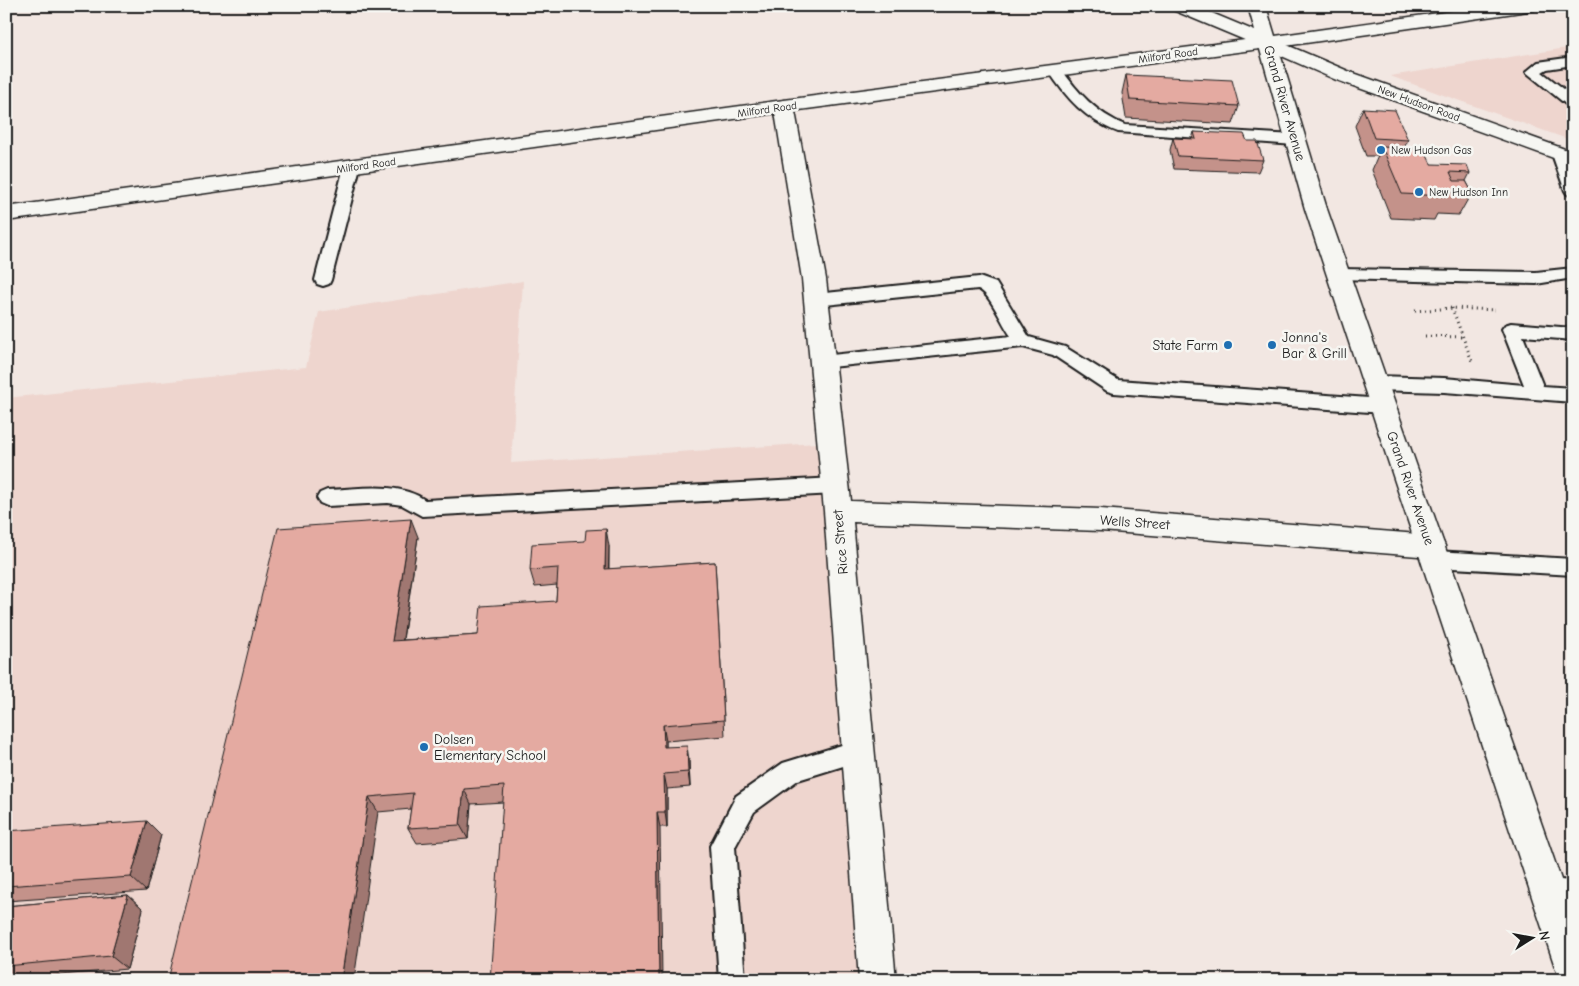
<svg xmlns="http://www.w3.org/2000/svg" width="1579" height="986" viewBox="0 0 1579 986" font-family="'Comic Neue',sans-serif">
<style>
.built{fill:#eed5ce}
.lines{fill:none;stroke-linecap:round;stroke-linejoin:round}
.service-casing{stroke:#1c1c1c;stroke-width:4}
.minor-casing{stroke:#1c1c1c;stroke-width:3}
.tertiary-casing{stroke:#1c1c1c;stroke-width:3}
.secondary-casing{stroke:#1c1c1c;stroke-width:3}
.path{stroke:#1c1c1c;stroke-width:3;stroke-dasharray:1 4;stroke-linecap:butt}
.service{fill:#f6f6f2;fill-rule:evenodd}
.minor{fill:#f6f6f2;fill-rule:evenodd}
.tertiary{fill:#f6f6f2;fill-rule:evenodd}
.secondary{fill:#f6f6f2;fill-rule:evenodd}
.wall{fill:#c4928a;stroke:#1c1c1c}
.shaded-wall{fill:#a07771;stroke:#1c1c1c}
.building{fill:#e4aaa1;stroke:#1c1c1c}
.poi-dot{fill:#1f6fb2;stroke:#f6f6f2;stroke-width:2}
.labels{text-anchor:middle;stroke-width:5;stroke-linejoin:round;paint-order:stroke}
.far-street-label{font-size:11px;fill:#1c1c1c;stroke:#f6f6f2}
.far-poi-label{font-size:11px;fill:#1c1c1c;stroke:#f6f6f2;text-anchor:start}
.street-label{font-size:14px;fill:#1c1c1c;stroke:#f6f6f2}
.poi-label{font-size:14px;fill:#1c1c1c;stroke:#f6f6f2;text-anchor:start}
</style>
<rect width="100%" height="100%" fill="#f2e7e2"/>
<filter id="ink" filterUnits="userSpaceOnUse"><feTurbulence type="fractalNoise" baseFrequency=".02" numOctaves="2"/><feDisplacementMap in="SourceGraphic" scale="10" xChannelSelector="R" yChannelSelector="G"/><feConvolveMatrix kernelMatrix="1 2 1 2 8 2 1 2 1" color-interpolation-filters="sRGB"/></filter>
<g filter="url(#ink)">
<!-- built -->
<path class="built" d="M1573,47V141L1390,76Z
M523,281L511,463L817,443L825,515L858,980H6V398L306,367L319,312Z"/>
<g class="lines">
<!-- service casing -->
<g class="service-casing">
<path id="service" d="M1573,57V65L1547,69L1542,72L1573,96V107L1568,106L1526,72L1538,62Z
M1055,66L1060,67C1077,92 1096,113 1125,125L1295,135L1300,137L1303,140L1300,143L1295,145L1118,132C1086,120 1066,98 1048,70Z
M1560,149L1565,151C1574,164 1573,180 1573,196L1567,194L1565,191L1552,154L1555,151Z
M352,162L357,164L360,167L331,280L329,284L323,286L317,284L315,280L344,167L347,164Z
M1573,268V278L1536,284L1338,279L1332,278L1330,274L1332,270L1338,269L1536,272Z
M979,277L996,283L1029,337L1065,347L1118,380L1383,399L1390,401L1392,406L1390,411L1383,413L1114,393L1107,391L1053,355L1023,347L822,368L816,366L813,362L816,358L822,356L1011,336C1002,324 990,293 978,289L816,306L810,304L807,300L810,296L816,294Z
M1511,323L1573,328V340L1523,336L1543,386L1573,388V402L1444,392L1376,390L1369,388L1367,383L1369,378L1376,376L1444,378L1524,385L1502,329L1505,325Z
M835,478L842,481L845,486L842,491L835,494L422,516L402,505L388,503L327,506L320,503L317,498L320,493L327,490C360,489 397,481 425,500Z
M1435,551L1573,559V575L1435,567L1428,565L1425,559L1428,553Z
M858,740L866,743L870,751L866,759L798,780L754,812L735,847L745,980H719L710,846L736,796L783,763Z
M1547,879L1573,881V907L1547,905L1538,901L1534,892L1538,883Z"/>
</g>
<!-- minor casing -->
<g class="minor-casing">
<path id="minor" d="M1268,37L1348,71L1573,152V165L1334,79L1261,47L1259,43L1261,39Z
M784,100L791,102L794,106L826,279L851,501L1101,509L1431,535L1441,538L1445,546L1441,554L1431,557L1101,531L853,522L896,980H859L824,511L802,279L774,106L777,102Z"/>
</g>
<!-- tertiary casing -->
<g class="tertiary-casing">
<path id="tertiary" d="M1268,37L1275,39L1277,43L1275,47L784,112L6,221V207L784,100Z"/>
</g>
<!-- secondary casing -->
<g class="secondary-casing">
<path id="secondary" d="M1170,6H1195L1255,31L1248,6H1266L1275,36L1488,6H1537L1534,10L1528,11L1278,47L1327,209L1573,914V980H1560L1555,967L1305,209L1259,46L1173,10Z"/>
</g>
<!-- path -->
<path class="path" d="M1452,308L1473,364
M1415,311L1452,308L1495,310
M1425,336L1463,337"/>
<!-- service -->
<use href="#service" class="service"/>
<!-- minor -->
<use href="#minor" class="minor"/>
<!-- tertiary -->
<use href="#tertiary" class="tertiary"/>
<!-- secondary -->
<use href="#secondary" class="secondary"/>
</g>
<!-- wall -->
<path class="wall" d="M1126,75L1239,106L1233,124L1126,118L1122,93Z
M1363,108L1408,140L1404,148L1431,164L1470,173L1466,181L1472,192L1459,215L1437,214L1434,220L1391,218L1372,170L1378,156H1366L1355,126Z
M1194,132L1247,141L1263,160L1258,172L1174,169L1170,150L1173,138L1192,139Z
M418,537L403,640L478,635L556,601L557,585L535,587L530,570L609,546V569L715,562L725,736L666,741V747L689,761L690,787L667,789V827H660L503,802L471,804L468,839L417,843L408,828L411,809L378,812L168,980Z
M6,831L161,835L146,891L6,901Z
M128,895L143,909L127,969L6,980V906Z"/>
<!-- shaded-wall -->
<path class="shaded-wall" d="M411,519L418,537L400,658L392,641Z
M606,529L609,546L608,586L605,569Z
M663,725L666,741V763L664,747Z
M687,746L689,761L690,787L688,772Z
M664,774L667,789V827L665,812Z
M464,789L471,804L468,839L460,825Z
M369,797L378,812L354,980H341Z
M657,812L660,827L662,980H659Z
M147,821L161,835L146,891L131,877Z
M128,895L143,909L127,969L111,956Z"/>
<!-- building -->
<path class="building" d="M1126,75L1232,80L1239,106L1130,100Z
M1363,108L1395,110L1408,140L1374,138Z
M1194,132L1244,134L1247,141H1257L1263,160L1178,156L1173,138L1196,139Z
M1382,147L1424,149L1431,164L1467,165L1470,173L1450,172L1454,181H1466L1472,192L1443,191L1446,196L1402,194Z
M411,519L392,641L478,635L481,606L556,601L558,568L530,570L532,544L585,541L586,530L606,529L605,569L715,562L724,720L663,725L664,747L687,746L688,772L664,774L665,812H657L659,980H490L504,786L464,789L460,825L408,828L413,793L369,797L341,980H168L278,528Z
M147,821L131,877L6,886V831Z
M128,895L111,956L6,966V906Z"/>
</g>
<!-- markers -->
<g class="poi-dot">
<circle cx="1381" cy="150" r="5"/>
<circle cx="1419" cy="192" r="5"/>
<circle cx="1228" cy="345" r="5"/>
<circle cx="1272" cy="345" r="5"/>
<circle cx="424" cy="747" r="5"/>
</g>
<g class="labels">
<!-- far-street labels -->
<g class="far-street-label">
<text transform="translate(1168 55) rotate(-8)" y="4">Milford Road</text>
<text transform="translate(1419 103) rotate(20)" y="4">New Hudson Road</text>
<text transform="translate(767 109) rotate(-8)" y="4">Milford Road</text>
<text transform="translate(366 165) rotate(-8)" y="4">Milford Road</text>
</g>
<!-- far-poi labels -->
<g class="far-poi-label">
<text x="1391" y="154">New Hudson Gas</text>
<text x="1429" y="196">New Hudson Inn</text>
</g>
<!-- street labels -->
<g class="street-label">
<text transform="translate(1285 103) rotate(74)" y="5">Grand River Avenue</text>
<text transform="translate(1411 488) rotate(71)" y="5">Grand River Avenue</text>
<text transform="translate(1135 522) rotate(4)" y="5">Wells Street</text>
<text transform="translate(840 542) rotate(-95)" y="5">Rice Street</text>
</g>
<!-- poi labels -->
<g class="poi-label">
<text x="1282" y="342">Jonna's<tspan x="1282" dy="16">Bar &amp; Grill</tspan></text>
<text x="1218" y="350" text-anchor="end">State Farm</text>
<text x="434" y="744">Dolsen<tspan x="434" dy="16">Elementary School</tspan></text>
</g>
</g>
<!-- margin -->
<rect width="1579" height="986" fill="none" stroke="#f6f6f2" stroke-width="25"/>
<rect x="12" y="12" width="1554" height="961" fill="none" stroke="#1c1c1c" stroke-width="2" filter="url(#ink)"/>
<!-- north arrow -->
<g transform="translate(1532 938) rotate(79)" stroke="#f6f6f2" stroke-width="4" paint-order="stroke">
<path d="M0-4L9 19L0 12L-9 19Z" fill="#1c1c1c"/>
<text y="-8" font-size="14" font-weight="bold" text-anchor="middle" fill="#1c1c1c">N</text>
</g>
</svg>
